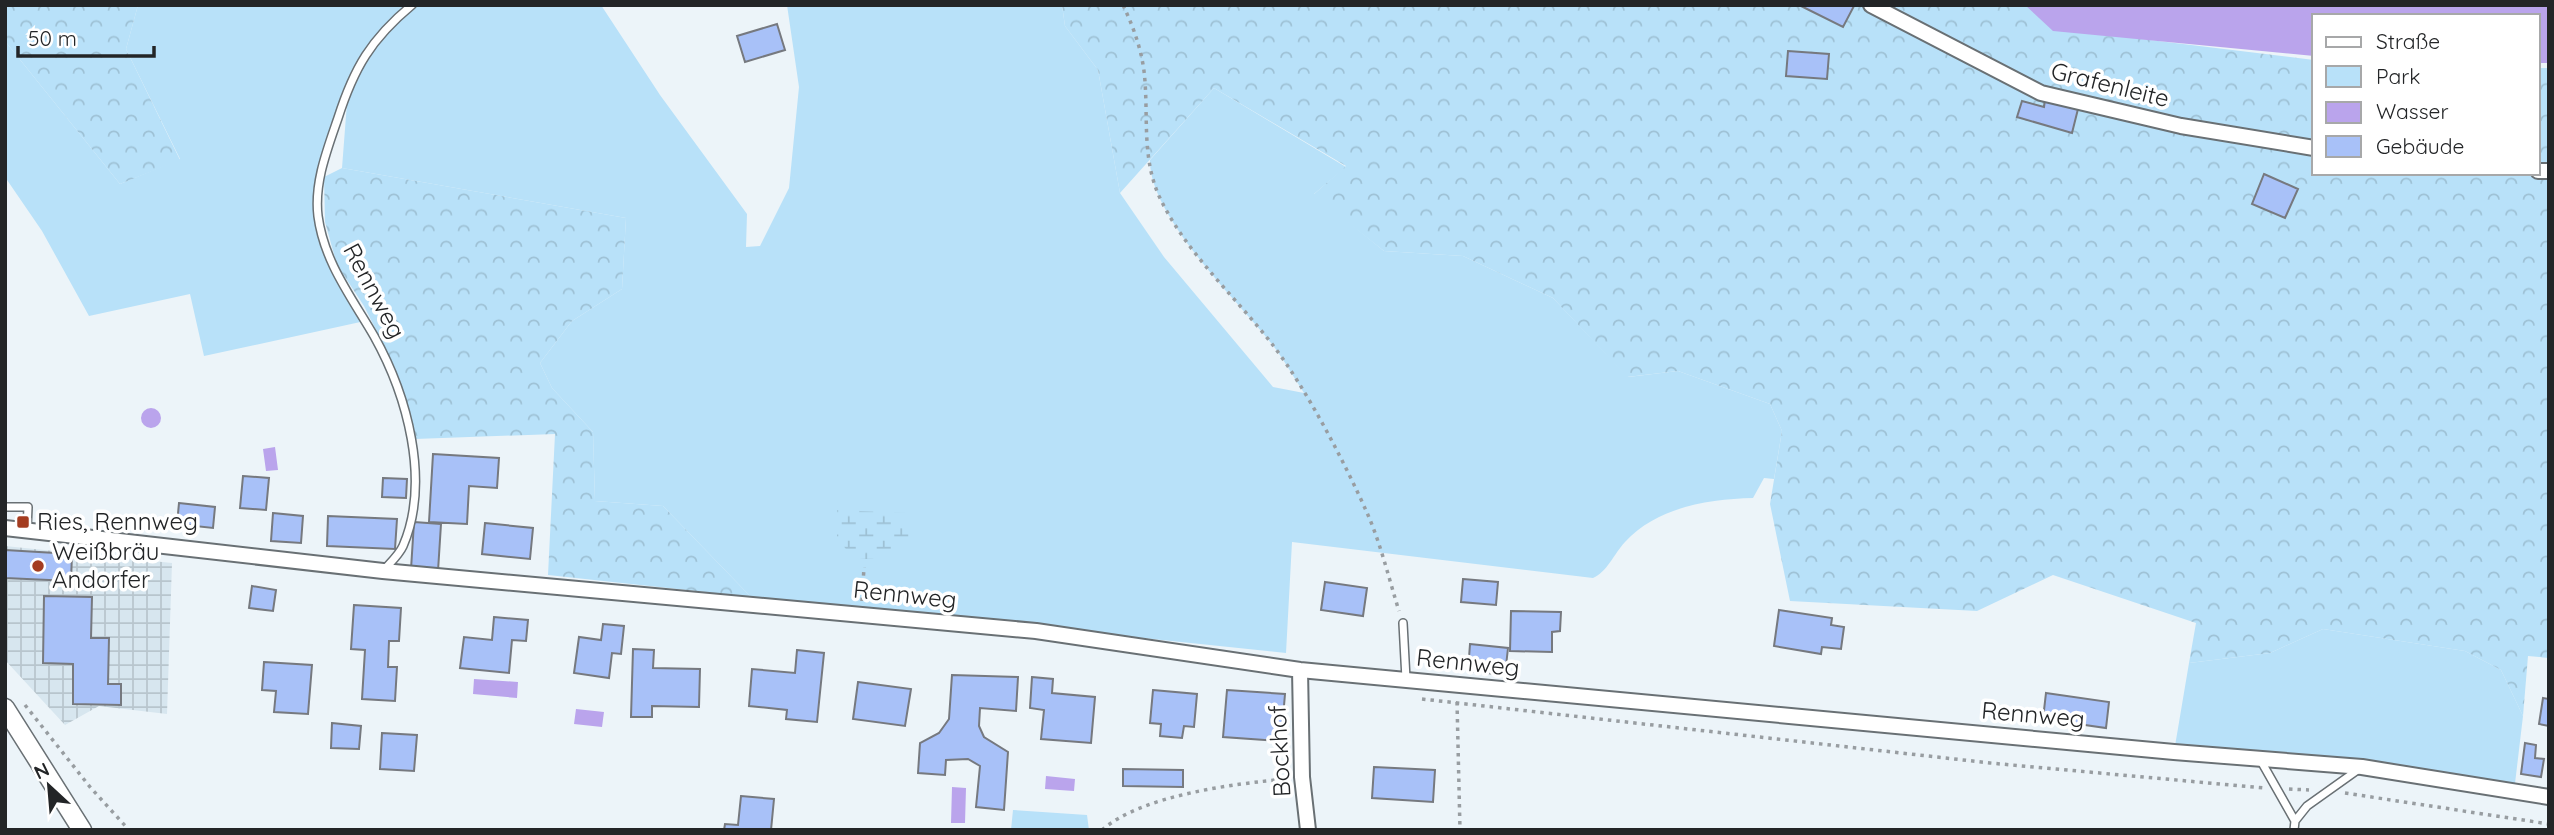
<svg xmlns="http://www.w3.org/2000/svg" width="2554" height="835" viewBox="0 0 2554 835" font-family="Quicksand,sans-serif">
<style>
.industrial{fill:url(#industrial-grid)}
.green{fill:#b8e1f9}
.forest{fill:url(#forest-crowns)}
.wetland{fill:url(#wetland-marsh)}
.water{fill:#baa4ec}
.building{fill:#a8c1f8;stroke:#76797f;stroke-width:2}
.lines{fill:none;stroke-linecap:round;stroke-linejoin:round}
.service-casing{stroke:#697074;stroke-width:10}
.minor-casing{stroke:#697074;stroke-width:18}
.tertiary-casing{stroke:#697074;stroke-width:21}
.path{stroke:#989da1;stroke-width:3.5;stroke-dasharray:3.5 5;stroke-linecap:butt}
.service{stroke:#fff;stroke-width:7}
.minor{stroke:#fff;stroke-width:14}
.tertiary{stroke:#fff;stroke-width:18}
.poi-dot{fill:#a43c20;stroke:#fff;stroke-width:2.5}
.labels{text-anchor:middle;stroke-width:7;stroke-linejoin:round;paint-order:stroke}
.street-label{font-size:24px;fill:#232527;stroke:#fff}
.poi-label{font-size:24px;fill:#232527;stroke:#fff;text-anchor:start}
</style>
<defs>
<pattern id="industrial-grid" width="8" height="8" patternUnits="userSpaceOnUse" patternTransform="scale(1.75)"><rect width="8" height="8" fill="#d7e6ef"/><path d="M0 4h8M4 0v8" fill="none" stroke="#b8c5cd"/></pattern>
<pattern id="forest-crowns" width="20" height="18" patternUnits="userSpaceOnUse" patternTransform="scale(1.75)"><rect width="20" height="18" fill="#b8e1f9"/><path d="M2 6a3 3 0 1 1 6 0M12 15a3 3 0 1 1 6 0" fill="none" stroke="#9ec1d5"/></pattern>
<pattern id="wetland-marsh" width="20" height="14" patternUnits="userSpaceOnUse" patternTransform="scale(1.75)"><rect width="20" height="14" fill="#b8e1f9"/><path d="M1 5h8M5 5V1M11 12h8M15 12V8" fill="none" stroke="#9ec1d5"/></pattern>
</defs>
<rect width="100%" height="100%" fill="#ecf4f9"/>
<!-- industrial -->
<path class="industrial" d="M5,546L172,563L167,714L99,706L65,725L5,660Z"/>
<!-- green -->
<path class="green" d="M138,5H601L660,95L747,214L746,247L760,246L789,188L799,87L787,5H1062L1065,26L1098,70L1120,193L1164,257L1273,387L1304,393C1293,376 1283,358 1271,343C1237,300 1149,216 1150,160L1214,88L1346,167L1314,194L1384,251L1463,256L1553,298L1628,377L1678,371L1770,404L1782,431L1774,479L1764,478L1753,498C1709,499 1657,507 1625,542C1614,554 1607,572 1593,578L1292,542L1286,653L751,597L663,506L595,501L593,432L552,388L540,363L572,321L622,289L626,218L342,168L348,90L317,191L323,241L365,321L204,356L190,294L89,316L42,231L5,177V41L120,184L180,159L126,49Z
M2323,629L2465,651L2501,670L2523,716L2514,792L2175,746L2189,663L2270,653Z
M1013,810L1087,815L1089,830H1011Z"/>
<!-- forest -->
<path class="forest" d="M5,5H138L126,49L180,160L120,184L5,41Z
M1062,5H2027L2051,28L2314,60V173H2538V68H2549V658L2528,656L2523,716L2501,670L2465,651L2323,629L2270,653L2189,663L2196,623L2053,575L1977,611L1790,601L1770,504L1782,431L1770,404L1678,371L1627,377L1553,298L1463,256L1384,251L1313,195L1346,166L1214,88L1120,193L1098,70L1065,26Z
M342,168L626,218L622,289L572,321L540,363L552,388L593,432L595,501L663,506L751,597L548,575L555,434L415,439L395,368L364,306L337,265L325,222L324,177Z"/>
<!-- wetland -->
<path class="wetland" d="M837,510L908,513L909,538C889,556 877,564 851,556L837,537Z"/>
<!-- water -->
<path class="water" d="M2025,5H2549V63H2538V16H2314V56L2053,31Z
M141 418a10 10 0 1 1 20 0a10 10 0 1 1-20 0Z
M275,447L278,470L266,471L263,449Z
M474,679L518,682L517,698L473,694Z
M576,709L604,712L602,727L574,724Z
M1046,776L1075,779L1074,791L1045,789Z
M952,787L966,788L965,823H951Z"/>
<!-- building -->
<path class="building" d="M1799,5H1852L1854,6L1843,27Z
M777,24L785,50L745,62L737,36Z
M1788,51L1829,54L1827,79L1786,76Z
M2045,100L2078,109L2072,133L2017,117L2022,101L2044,107Z
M2264,174L2298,189L2285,218L2252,204Z
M433,454L499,458L497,488L469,486L467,524L429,522Z
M243,476L269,478L266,510L240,508Z
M383,478L407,479L406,498L382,497Z
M179,503L215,507L213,528L177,524Z
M273,513L303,516L301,543L271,541Z
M328,516L397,519L395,549L327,546Z
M414,522L441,524L438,571L411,569Z
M485,523L533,528L530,559L482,554Z
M5,550L72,554L71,581L5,578Z
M1463,579L1498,582L1496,605L1461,602Z
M1325,582L1367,588L1363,616L1321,610Z
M252,586L276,590L273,611L249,608Z
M44,596L92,597L91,638H109L108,684H121V705L73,704V664L43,663Z
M354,605L401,608L399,641H389L388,667H397L395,701L362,699L365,650L351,649Z
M1779,610L1832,618L1831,625L1844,627L1841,649L1822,647L1821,654L1774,646Z
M1511,611L1561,612L1560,631L1552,632V652L1510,651Z
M494,617L528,620L526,641L512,640L509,673L460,668L464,637L492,640Z
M603,624L624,626L621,654L612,653L609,678L574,673L579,637L601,640Z
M1470,644L1508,648L1505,675L1468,671Z
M633,649L654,650L653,668L700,669L699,707L652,706V717H631Z
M797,650L824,653L817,722L786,719L787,710L749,706L752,669L795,673Z
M264,662L312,665L308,714L274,712L276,691L262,690Z
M952,675L1018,677L1016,711L980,708L979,726L984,737L1008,752L1004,810L976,807L980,766L968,759L946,760L945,775L918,773L920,743L939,733L949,719Z
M1032,677L1053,679L1052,693L1095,697L1091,743L1041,739L1044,710L1030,708Z
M858,682L911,689L905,726L853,719Z
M1153,690L1197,694L1194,727L1184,726L1182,738L1160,736L1161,724L1150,723Z
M1227,690L1285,694L1281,741L1223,737Z
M2046,693L2109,702L2106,728L2043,719Z
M2543,698L2549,699V726L2539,724Z
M332,723L361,726L359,749L331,748Z
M382,733L417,735L414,771L380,769Z
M2525,743L2536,745L2535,758L2544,759L2541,777L2521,774Z
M1374,767L1435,770L1433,802L1372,798Z
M1123,769L1183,770V787L1123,786Z
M741,796L774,799L771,830H724L725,824L738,825Z"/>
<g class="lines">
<!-- service casing -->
<g class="service-casing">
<path id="service" d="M5,507H28L27,530
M383,571C390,563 399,555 403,546C431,481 407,395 374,336C352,298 324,262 318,216C314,183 327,150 338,118C354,68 371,39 412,5
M1403,623L1406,679
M2261,761L2295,821L2294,830
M2295,821L2307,806L2359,769"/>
</g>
<!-- minor casing -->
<g class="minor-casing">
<path id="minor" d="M1871,5L2041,93L2181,126L2314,148
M2538,171H2549
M5,528L383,571L1036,631L1300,670L2174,752L2362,767L2549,797
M1300,670L1302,777L1308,830"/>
</g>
<!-- tertiary casing -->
<g class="tertiary-casing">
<path id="tertiary" d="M5,708L82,830"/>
</g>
<!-- path -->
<path class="path" d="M1123,5C1133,26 1141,48 1144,71C1149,114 1141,155 1159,196C1185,252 1234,295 1272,344C1306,388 1345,463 1368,515C1381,545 1389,579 1399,611
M862,601L864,567
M1422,699L1990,763L2264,788
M1457,702L1460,830
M25,705L90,787L129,830
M2289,789L2309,790
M2345,793L2549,824
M1102,830C1142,795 1233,784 1286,779"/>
<!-- service -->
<use href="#service" class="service"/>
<!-- minor -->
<use href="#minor" class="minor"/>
<!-- tertiary -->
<use href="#tertiary" class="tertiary"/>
</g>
<!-- markers -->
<g class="poi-dot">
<rect x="16" y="515" width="14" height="14" rx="3.5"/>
<circle cx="38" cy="566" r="7"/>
</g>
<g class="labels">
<!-- street labels -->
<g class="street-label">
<text transform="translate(2110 85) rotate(14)" y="8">Grafenleite</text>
<text transform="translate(374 291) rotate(62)" y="8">Rennweg</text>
<text transform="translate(905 595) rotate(6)" y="8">Rennweg</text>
<text transform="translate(1468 663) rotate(6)" y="8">Rennweg</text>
<text transform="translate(2033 715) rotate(5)" y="8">Rennweg</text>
<text transform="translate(1280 751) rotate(-93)" y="8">Bockhof</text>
</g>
<!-- poi labels -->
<g class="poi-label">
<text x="37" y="530">Ries, Rennweg</text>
<text x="52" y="560">Weißbräu<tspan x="52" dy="28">Andorfer</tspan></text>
</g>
</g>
<!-- border -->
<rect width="2554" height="835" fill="none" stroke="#232527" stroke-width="14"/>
<!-- legend -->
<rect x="2312" y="14" width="228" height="161" fill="#ffffff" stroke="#a7a8a9" stroke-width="2"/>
<rect x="2326" y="37" width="35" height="10" fill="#ffffff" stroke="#a7a8a9" stroke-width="2"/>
<text x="2376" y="49" font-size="21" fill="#232527">Straße</text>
<rect x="2326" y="66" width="35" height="21" fill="#b8e1f9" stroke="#a7a8a9" stroke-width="2"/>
<text x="2376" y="84" font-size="21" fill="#232527">Park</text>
<rect x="2326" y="102" width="35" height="21" fill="#baa4ec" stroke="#a7a8a9" stroke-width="2"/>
<text x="2376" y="119" font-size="21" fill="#232527">Wasser</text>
<rect x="2326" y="136" width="35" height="21" fill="#a8c1f8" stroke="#a7a8a9" stroke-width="2"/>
<text x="2376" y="154" font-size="21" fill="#232527">Gebäude</text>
<!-- north arrow -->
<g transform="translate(49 786) rotate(334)" stroke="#ffffff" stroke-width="5" paint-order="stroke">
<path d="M0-5L12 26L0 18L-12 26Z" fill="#232527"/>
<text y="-10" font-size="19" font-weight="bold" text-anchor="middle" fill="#232527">N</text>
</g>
<!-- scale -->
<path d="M18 46v10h136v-10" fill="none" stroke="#232527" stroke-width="3.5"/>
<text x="28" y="46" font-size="21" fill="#232527" stroke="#ffffff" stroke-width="5" paint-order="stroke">50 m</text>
</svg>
